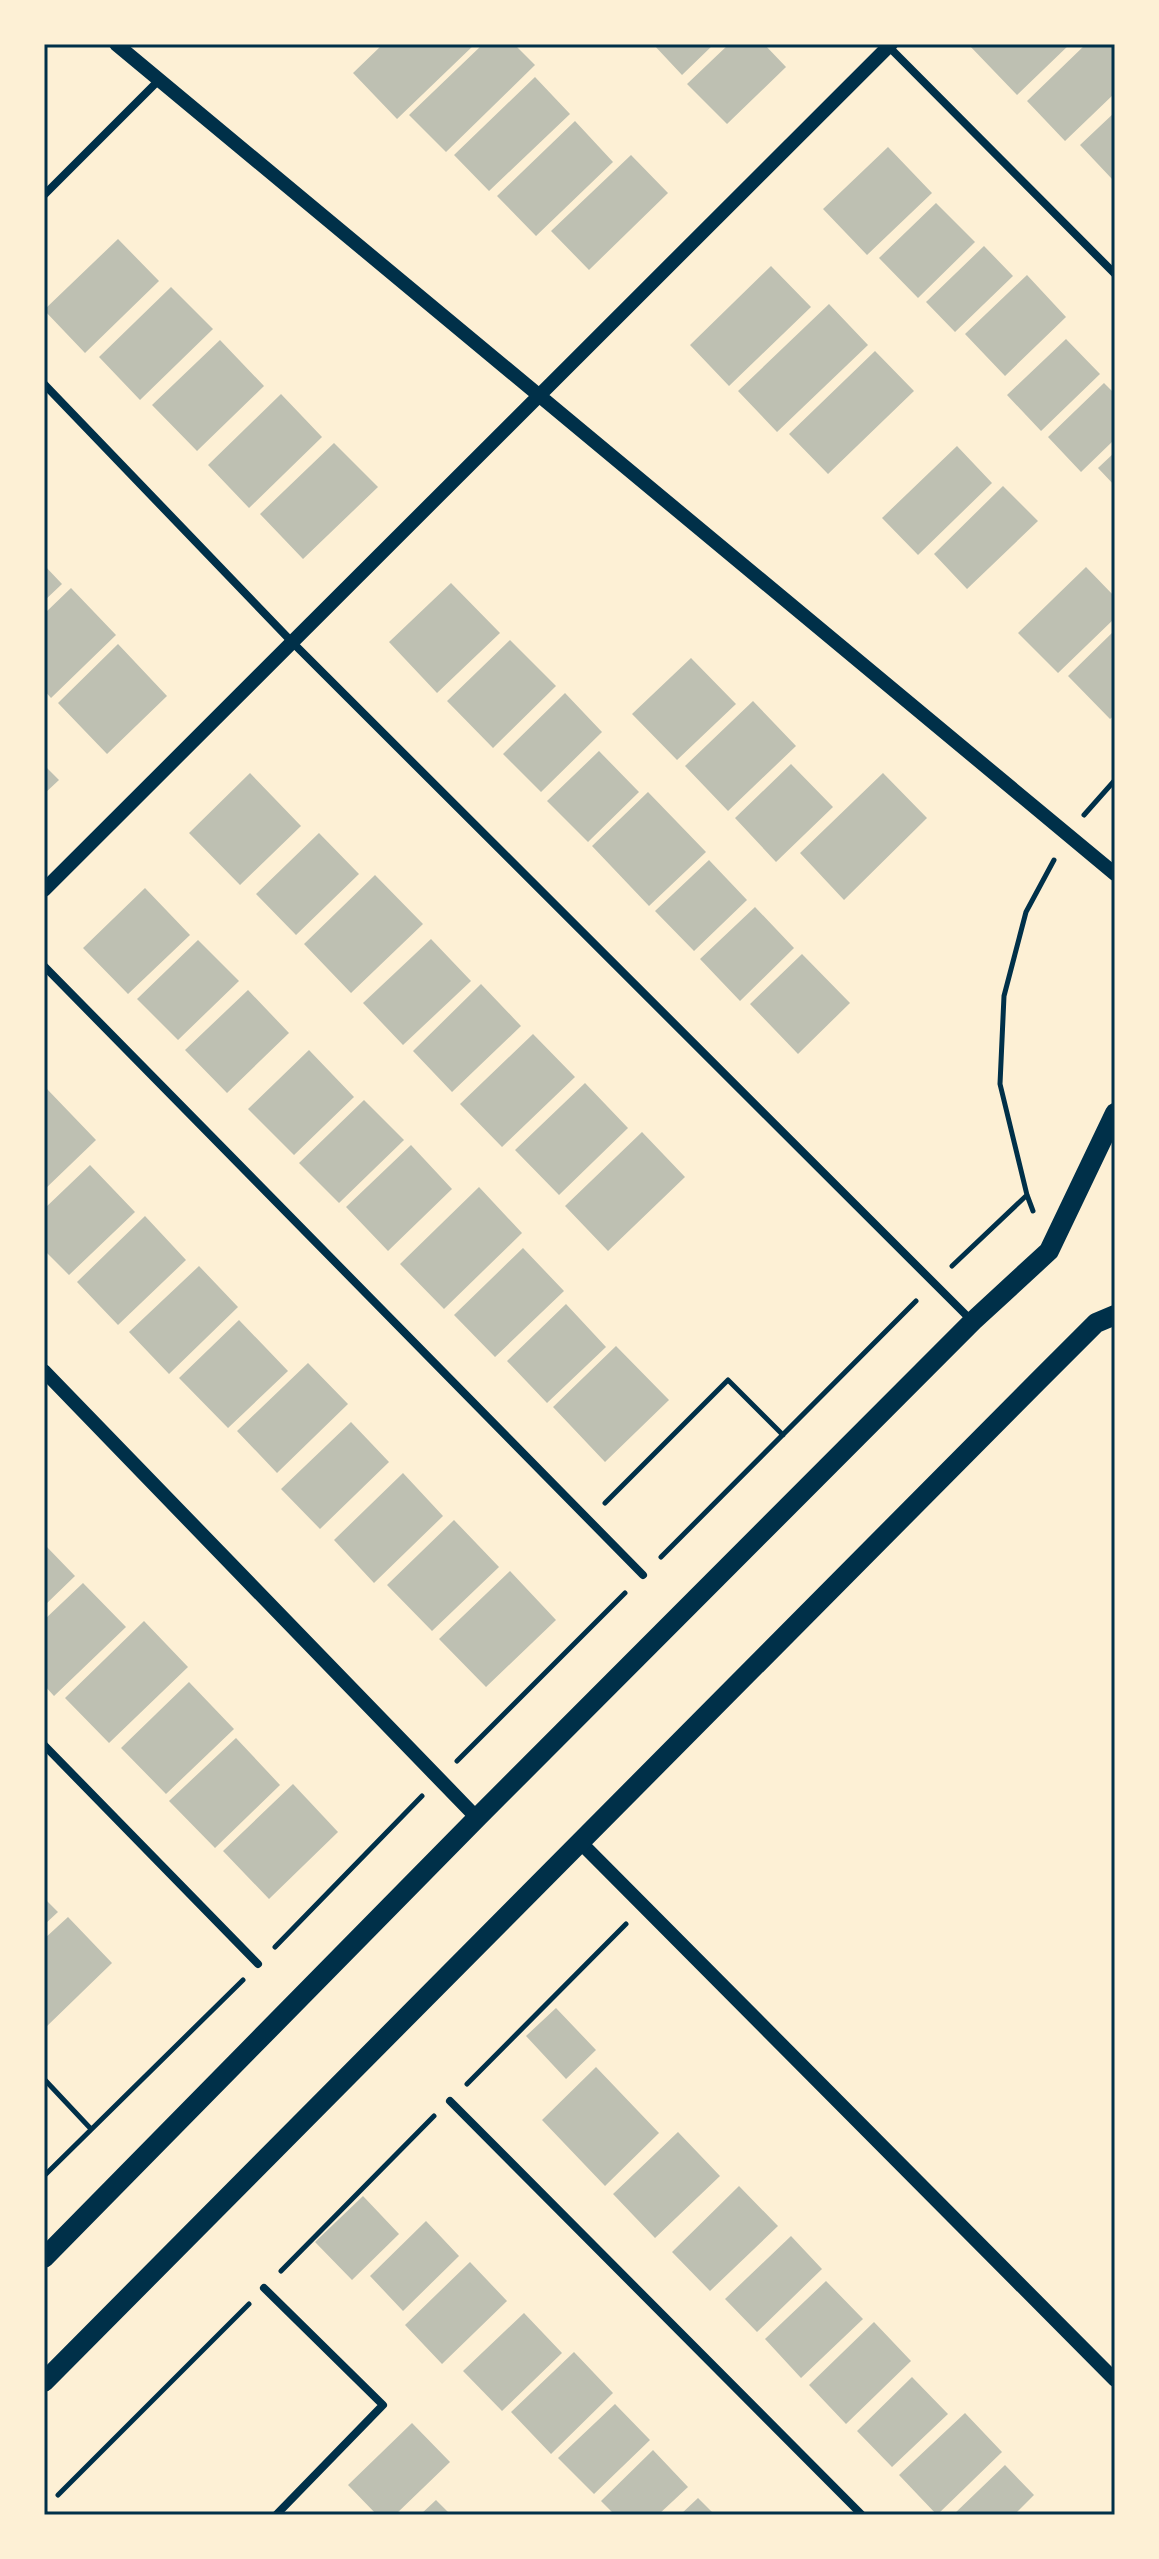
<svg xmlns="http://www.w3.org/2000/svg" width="1159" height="2559" viewBox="0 0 1159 2559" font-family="'Golos Text',sans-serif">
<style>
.building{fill:#bec0b2}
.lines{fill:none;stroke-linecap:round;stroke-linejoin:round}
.path{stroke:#003049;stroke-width:5}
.minor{stroke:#003049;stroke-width:8}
.tertiary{stroke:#003049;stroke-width:14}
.primary{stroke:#003049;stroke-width:20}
.neatline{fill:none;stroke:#003049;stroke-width:3}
</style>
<rect width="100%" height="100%" fill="#fdf0d5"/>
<!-- building -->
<path class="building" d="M383,44H475L397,119L353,73Z
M483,44H514L535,65L446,152L409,115Z
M653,44H714L682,75Z
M729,44H764L786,67L727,124L687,84Z
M968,44H1070L1017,95Z
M1086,44H1115V93L1065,141L1027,101Z
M535,77L570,114L489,191L454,155Z
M1115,112V177L1112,179L1080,145Z
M575,121L613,162L536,236L497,196Z
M888,147L932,193L867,255L823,209Z
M631,155L668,193L589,270L551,231Z
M936,203L975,242L918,298L879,258Z
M118,239L159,281L85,353L44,310Z
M984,246L1013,276L955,332L926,302Z
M771,266L811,307L729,386L690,345Z
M1027,275L1066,317L1005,376L965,334Z
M171,287L213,329L140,400L99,357Z
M829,304L868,345L777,432L738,391Z
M1066,339L1100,374L1041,431L1007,395Z
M220,340L264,386L197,451L152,405Z
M875,351L914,391L828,474L789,434Z
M1104,383L1115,394V439L1081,472L1048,437Z
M281,394L322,437L249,508L208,465Z
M334,443L378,487L303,559L260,514Z
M957,446L992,483L918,555L882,518Z
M1115,452V486L1098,468Z
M1003,486L1038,521L967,589L934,554Z
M44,565L62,584L44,601Z
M1086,567L1115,597V618L1058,673L1018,633Z
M451,583L500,633L437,693L389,642Z
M71,588L116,635L51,698L44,690V614Z
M1115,630V715L1110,719L1068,676Z
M510,640L556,686L493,748L447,701Z
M118,644L167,696L107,754L58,703Z
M691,658L736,704L677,760L632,714Z
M565,693L602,732L541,792L503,754Z
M753,701L796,746L728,811L685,766Z
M599,751L639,792L588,842L547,801Z
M791,764L833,807L776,862L735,818Z
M44,765L59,780L44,794Z
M250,773L301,826L240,885L189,833Z
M883,773L927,818L844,900L800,853Z
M648,792L706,852L649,906L592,846Z
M319,833L359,874L296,935L256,894Z
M709,860L747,900L694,951L655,911Z
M375,875L423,924L351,993L304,944Z
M145,888L190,935L128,994L83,948Z
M755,907L794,948L740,1001L700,959Z
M431,939L471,981L403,1045L363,1003Z
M198,940L239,981L178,1040L137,999Z
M802,954L850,1003L798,1054L750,1004Z
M481,984L521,1026L452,1092L413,1051Z
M248,990L289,1033L227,1093L185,1050Z
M533,1034L575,1077L502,1147L460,1104Z
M309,1050L354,1097L294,1155L248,1109Z
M585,1083L628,1128L559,1195L515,1150Z
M47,1089L96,1140L44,1190V1092Z
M364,1100L404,1140L339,1203L299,1163Z
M642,1132L685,1177L608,1251L565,1206Z
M411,1145L452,1189L388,1251L346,1207Z
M90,1165L135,1212L69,1275L44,1250V1209Z
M479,1187L522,1233L444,1309L400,1264Z
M145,1216L186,1260L118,1325L77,1282Z
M523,1248L564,1291L495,1357L454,1315Z
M199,1266L238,1307L169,1374L129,1332Z
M566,1304L606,1347L547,1403L507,1361Z
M239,1320L288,1371L228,1428L179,1378Z
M616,1346L669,1400L605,1462L553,1407Z
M308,1363L348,1404L277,1473L237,1431Z
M351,1422L389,1462L320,1529L281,1489Z
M403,1473L443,1516L374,1583L334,1540Z
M454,1520L499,1567L432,1631L387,1585Z
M44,1544L75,1576L44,1606Z
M510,1571L556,1620L486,1687L439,1639Z
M83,1583L126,1627L54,1696L44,1685V1620Z
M144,1621L188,1667L109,1743L65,1698Z
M189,1682L234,1729L166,1794L121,1748Z
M236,1738L280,1785L215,1848L169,1801Z
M293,1784L338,1832L269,1899L223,1851Z
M44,1898L58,1912L44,1925Z
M68,1917L112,1963L44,2029V1939Z
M556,2008L596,2050L566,2079L526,2036Z
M596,2067L659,2133L605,2186L542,2120Z
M678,2132L720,2176L655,2238L613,2194Z
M739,2186L778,2226L710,2291L672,2252Z
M363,2196L399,2234L352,2280L315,2242Z
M426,2221L459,2256L403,2311L370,2276Z
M791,2236L822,2269L757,2332L725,2299Z
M470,2262L507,2301L442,2364L405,2325Z
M826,2281L863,2319L801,2378L765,2339Z
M524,2313L562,2353L502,2411L463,2371Z
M874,2322L911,2361L846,2424L809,2385Z
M574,2352L613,2393L551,2454L511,2412Z
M912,2377L948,2414L892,2467L857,2431Z
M615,2404L650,2440L594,2494L558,2458Z
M965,2413L1002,2452L937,2515L899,2475Z
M412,2423L450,2462L395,2515H377L348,2485Z
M653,2450L688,2487L658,2515H615L601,2501Z
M1005,2465L1034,2495L1014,2515H953Z
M698,2498L715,2515H680Z
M436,2500L451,2515H420Z"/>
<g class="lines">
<!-- path -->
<path class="path" d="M1084,815L1115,780
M1033,1211L1027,1195L1000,1084L1004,996L1026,912L1054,860
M952,1266L1027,1195
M605,1503L728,1380L783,1435
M661,1557L916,1301
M457,1761L625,1593
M275,1947L422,1796
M45,2080L91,2129
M467,2084L626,1924
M44,2176L243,1980
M281,2271L434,2116
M58,2495L249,2304"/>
<!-- minor -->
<path class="minor" d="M887,45L1115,274
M44,195L159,80
M44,384L292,642L972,1321
M44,966L643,1575
M44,1745L258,1964
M450,2101L862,2515
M264,2288L383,2405L276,2515
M44,2514L45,2515"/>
<!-- tertiary -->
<path class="tertiary" d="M116,44L1115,874
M44,890L891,44
M44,1371L477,1818
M580,1842L1115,2380"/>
<!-- primary -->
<path class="primary" d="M44,2258L477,1818L973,1321L1049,1251L1115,1113
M44,2382L1036,1383L1096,1323L1115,1315"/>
</g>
<!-- border -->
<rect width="1159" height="2559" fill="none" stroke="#fdf0d5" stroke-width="92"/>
<rect x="46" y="46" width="1067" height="2467" class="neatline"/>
</svg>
